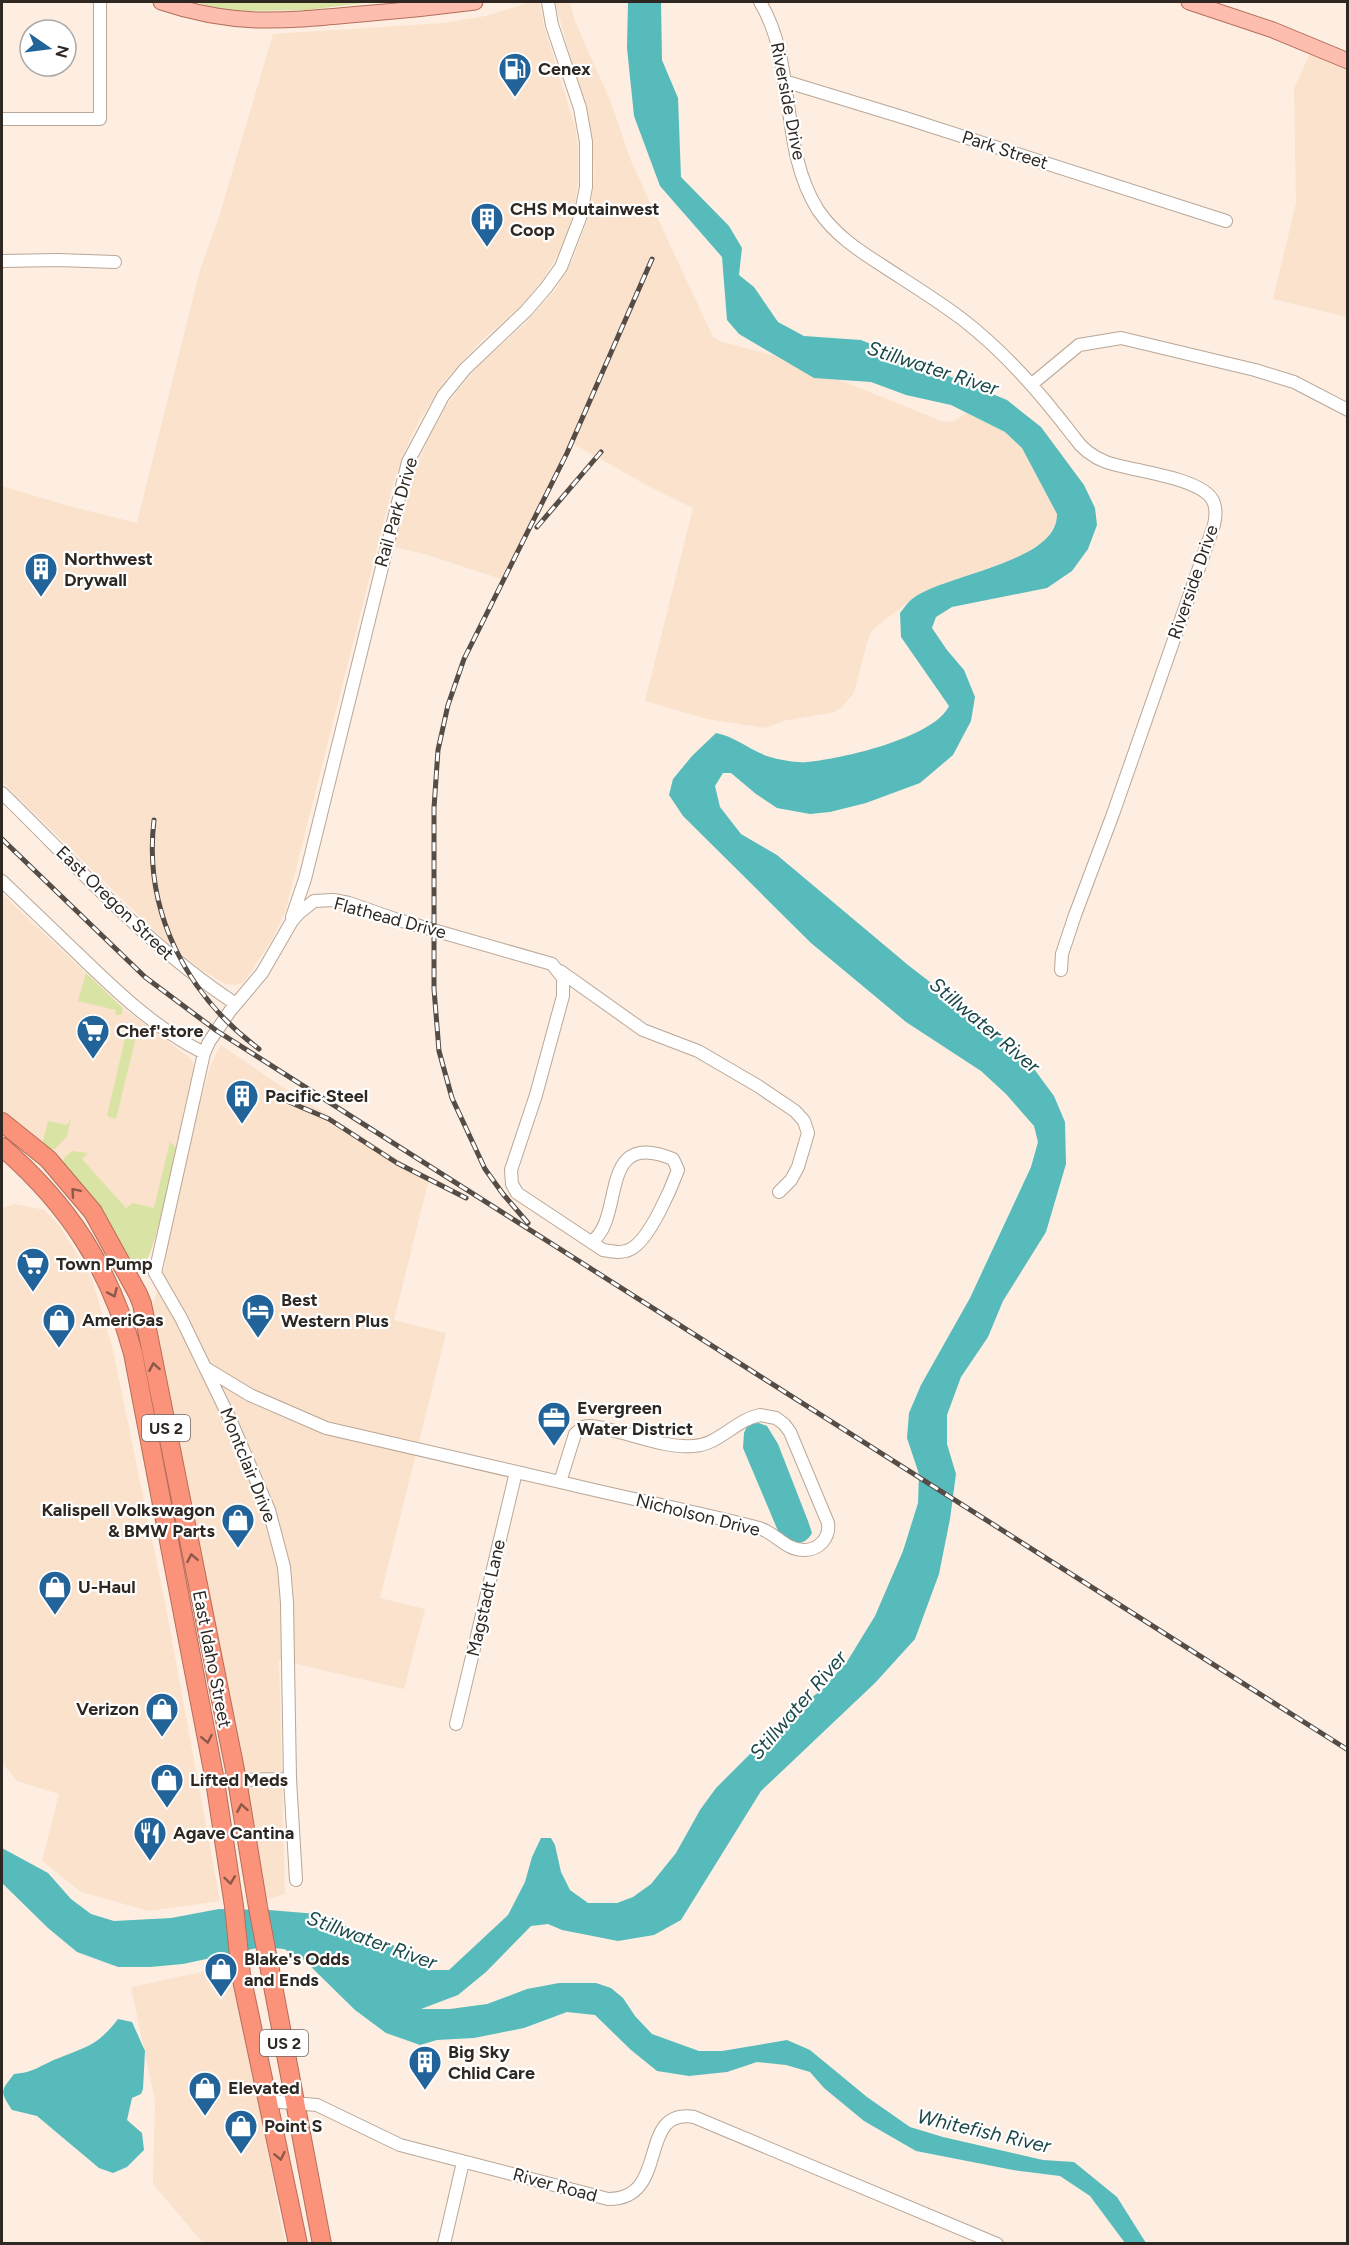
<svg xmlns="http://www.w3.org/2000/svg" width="1349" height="2245" viewBox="0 0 1349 2245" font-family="Figtree,sans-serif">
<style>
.built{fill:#fae2cc}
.green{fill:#d9e3a3}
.water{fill:#58bbbb}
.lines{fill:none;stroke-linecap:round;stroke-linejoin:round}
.minor-casing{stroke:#b9a797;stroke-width:14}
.major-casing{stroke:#b46e5b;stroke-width:17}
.highway-casing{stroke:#b46e5b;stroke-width:20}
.minor{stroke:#fff;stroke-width:12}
.major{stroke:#fdbeaf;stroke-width:15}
.highway{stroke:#fb937a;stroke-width:18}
.rail-casing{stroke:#544c45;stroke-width:5}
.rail{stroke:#fff;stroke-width:3;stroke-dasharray:9;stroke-linecap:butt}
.oneway{stroke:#8b584a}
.labels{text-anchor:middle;stroke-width:4.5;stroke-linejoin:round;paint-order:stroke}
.shield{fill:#fff;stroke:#6d6864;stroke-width:1.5}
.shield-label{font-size:16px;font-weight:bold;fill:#2f2822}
.poi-label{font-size:18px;font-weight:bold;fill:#2f2822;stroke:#fff;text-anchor:start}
.street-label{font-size:18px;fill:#2f2822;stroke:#fff}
.water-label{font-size:20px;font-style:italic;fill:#1b4848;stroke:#fff}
</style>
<rect width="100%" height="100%" fill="#fdeee1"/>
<!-- built -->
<path class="built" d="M531,2H538L540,4L544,26L575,127L578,146V181L575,207L566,237L554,262L540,284L522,305L481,341L447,378L419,421L408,444L394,481L285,912L273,938L244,982L235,985L225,984L199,968L165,941L2,782V486L69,506L137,523L200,270L218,220L273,34L443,23L486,16Z
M555,2H570L574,19L610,100L631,161L713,337L722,342L779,357L830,376L941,421L952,422L967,413L1005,432L1022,448L1057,514V522L1045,540L1019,557L953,580L913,598L872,630L867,643L854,693L841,708L831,713L787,720L765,728L707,719L645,701L693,508L648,486L572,443L504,580L428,555L394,547L415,469L431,433L445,408L459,389L481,363L525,324L556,289L572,261L586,224L593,189L594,171L590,127Z
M1312,49L1347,67V317L1273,299L1296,203L1294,89Z
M2,894L123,1008L189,1057L193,1062L194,1077L153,1247L146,1264L138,1271L133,1267L115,1234L95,1203L49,1149L22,1125L2,1111Z
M221,1045L275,1082L429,1179L394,1320L446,1333L380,1598L425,1609L404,1689L279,1660L285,1894L264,1900L152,1308L165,1266L167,1244L198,1110L211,1064Z
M15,1204L45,1210L61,1228L92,1279L113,1350L166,1608L220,1901L149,1911L81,1892L42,1861L59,1794L17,1781L2,1762V1208Z
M230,1966L246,2037L285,2243H203L153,2184L155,2101L131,1987Z"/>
<!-- green -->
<path class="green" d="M195,2H372L307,10L230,11Z
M86,973L123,1008L121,1015H115L116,1010L78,1001Z
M127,1030L137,1033L116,1119L107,1116Z
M71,1118L67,1136L55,1149H48L43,1141L48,1121L67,1125Z
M170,1142L176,1147C171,1169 155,1263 138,1271C128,1266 122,1247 116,1236C102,1210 82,1187 63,1164L64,1158L72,1151L88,1153L82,1159L126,1208L133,1203L154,1208Z"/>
<!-- water -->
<path class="water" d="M628,2H661L662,60L678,98L681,177L729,226L742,248L739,275L754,287L778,322L804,336L861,340L1007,400L1041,427L1084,485L1095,508L1097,525L1088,549L1072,571L1047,588L952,607L936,617L932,628L947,650L964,670L975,697L971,721L953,755L920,783L866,803L830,812L810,814L777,808L756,794L731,773H723L715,786L720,807L741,834L777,855L908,965L1023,1054L1054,1096L1065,1122L1066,1164L1046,1232L1003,1301L988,1337L961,1377L947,1415V1444L956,1474L950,1519L939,1574L915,1639L875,1683L761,1791L681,1920L654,1935L618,1941L562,1930L548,1924L531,1926L486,1972L458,1995L421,2009H450L487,2004L527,1989L559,1983H596L611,1988L623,1998L635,2016L652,2034L699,2051H722L787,2040L810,2050L867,2097L910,2127L943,2137L1043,2160L1074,2162L1117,2197L1146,2243H1125L1090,2196L1060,2176L1013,2170L916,2151L864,2121L824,2088L810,2072L786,2065L757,2062L727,2072L689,2076L657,2071L631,2050L595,2015L567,2012L524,2028L474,2038L437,2040L420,2045L386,2033L355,2010L304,1960L284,1949L262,1947L183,1964L150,1967H118L77,1952L48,1928L2,1883V1848L48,1873L71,1899L91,1914L114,1921L171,1918L219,1909L269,1910L317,1914L346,1926L373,1946L393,1945L429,1970H449L508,1915L525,1882L532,1857L541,1838H551L555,1845L561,1872L570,1890L588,1903H617L633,1897L651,1884L676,1853L700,1810L716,1788L790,1714L824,1688L848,1660L875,1616L903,1551L918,1503L919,1474L907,1438L909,1413L921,1385L970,1298L1031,1167L1038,1142L1034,1126L1006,1094L981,1071L906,1022L811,943L683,816L669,795L673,779L692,756L716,733C734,736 751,751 770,757C781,760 796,763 807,762C841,759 934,738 949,706L901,637L900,613C904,608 908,602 912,599C943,574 1058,563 1057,514L1022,448L1005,432L951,405L906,395L871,382L814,378L739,334L727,320L722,257L660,186L634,116L627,48Z
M759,1423L767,1426L778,1444L808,1521L812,1533C805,1546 793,1545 781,1538L743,1448L744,1433L748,1424Z
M118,2019L132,2022L145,2051L143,2089L141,2094L132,2098L127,2120L142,2133L144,2150L127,2167L113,2173L99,2168L37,2116L12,2110C0,2091 0,2092 14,2074C36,2072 40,2065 59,2058C88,2046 97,2046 118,2019Z"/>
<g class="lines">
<!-- minor casing -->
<g class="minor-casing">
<path id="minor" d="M760,2C798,65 778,147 818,210C835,235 858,250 883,266C909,283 937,300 962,319C1006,353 1041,394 1074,437C1082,449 1093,457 1106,462C1131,471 1198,477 1212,499C1217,507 1216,516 1214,525L1113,814L1075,915L1062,954L1061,970
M784,81L902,117L1226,221
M2,119H100V2
M2,261L58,260L115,262
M1032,384L1079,345L1121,338L1255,370L1294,382L1348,410
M2,793C77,866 147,946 236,1004
M2,881C26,904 50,927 75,951C114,989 154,1028 204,1053
M292,917L305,879L408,462L443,396L465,369L526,311L546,288L561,267L580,218L586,187V142L580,108L552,25L548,2
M560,971L643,1030L698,1051L758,1086L795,1111L804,1121L808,1133L798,1167L791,1180L779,1192
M207,1369L250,1395L326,1428L560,1482
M760,1415L776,1418L784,1424L790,1432L828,1523C830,1538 819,1550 804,1550C785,1550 776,1533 759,1528C693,1511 626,1498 560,1482L575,1434L583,1427C594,1424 605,1429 615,1431C640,1437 668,1448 693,1446C719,1445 735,1420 760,1415Z
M456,1724L516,1472
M226,1780L290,1779
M296,1880L290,1779L287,1603L284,1567L269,1510L230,1419L181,1318L155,1273L204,1053L209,1042L230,1011L262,973L292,921L299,913L314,901L333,900L349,903L395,919L552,964L563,978V996L536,1095L511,1170L512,1184L517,1193L603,1250C614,1252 625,1254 634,1247C651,1235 671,1189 678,1170L673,1159C596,1127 626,1220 591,1242
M268,2101L317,2105L400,2145L608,2199C671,2200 636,2107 694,2117L997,2244
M444,2244L463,2162"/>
</g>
<!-- major casing -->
<g class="major-casing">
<path id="major" d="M161,2C234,27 285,21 361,14C399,11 437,7 475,2
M1189,2L1273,30L1348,61"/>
</g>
<!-- highway casing -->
<g class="highway-casing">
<path id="highway" d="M2,1122L48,1159L93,1212L138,1294L142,1304L237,1780L258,1907L322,2244
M2,1147C69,1205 109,1267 133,1353L215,1781L234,1906L241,1975L298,2244"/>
</g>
<!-- minor -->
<use href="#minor" class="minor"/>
<!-- major -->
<use href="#major" class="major"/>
<!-- highway -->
<use href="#highway" class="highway"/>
<!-- rail casing -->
<g class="rail-casing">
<path id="rail" d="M537,527L601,452
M154,820C143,912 187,995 259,1049
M2,839L145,977L217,1031L1348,1750
M287,1101L329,1119L397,1163L466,1198
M528,1223L503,1194L485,1169L452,1098L439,1051L434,989V808L438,750L448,705L464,659L567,453L652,259"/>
</g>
<!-- rail -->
<use href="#rail" class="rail"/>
</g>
<!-- one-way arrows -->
<defs><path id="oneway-chevron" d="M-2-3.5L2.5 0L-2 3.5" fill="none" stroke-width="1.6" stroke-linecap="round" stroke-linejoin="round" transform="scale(1.5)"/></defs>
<g class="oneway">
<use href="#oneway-chevron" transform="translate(75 1192) rotate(-131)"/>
<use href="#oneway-chevron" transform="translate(113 1293) rotate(66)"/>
<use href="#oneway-chevron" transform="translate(154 1367) rotate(-100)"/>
<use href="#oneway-chevron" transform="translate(192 1558) rotate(-101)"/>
<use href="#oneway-chevron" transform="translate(207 1739) rotate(79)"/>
<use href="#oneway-chevron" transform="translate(242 1808) rotate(-100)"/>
<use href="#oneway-chevron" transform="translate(230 1880) rotate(82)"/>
<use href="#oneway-chevron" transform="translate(280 2156) rotate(78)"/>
</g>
<!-- icons -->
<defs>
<g id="fuel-pin" transform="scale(1.725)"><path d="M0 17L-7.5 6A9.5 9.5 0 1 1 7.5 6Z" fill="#226399" stroke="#fff"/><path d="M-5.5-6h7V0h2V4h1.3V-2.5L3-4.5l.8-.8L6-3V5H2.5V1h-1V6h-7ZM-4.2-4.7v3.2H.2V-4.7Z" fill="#fff"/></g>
<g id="building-pin" transform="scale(1.725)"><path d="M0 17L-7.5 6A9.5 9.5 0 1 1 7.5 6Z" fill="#226399" stroke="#fff"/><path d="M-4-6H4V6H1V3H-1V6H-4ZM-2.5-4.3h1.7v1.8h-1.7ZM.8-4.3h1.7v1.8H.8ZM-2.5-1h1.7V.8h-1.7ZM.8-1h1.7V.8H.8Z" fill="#fff"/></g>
<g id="supermarket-pin" transform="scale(1.725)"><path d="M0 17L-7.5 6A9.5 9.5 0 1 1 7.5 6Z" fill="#226399" stroke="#fff"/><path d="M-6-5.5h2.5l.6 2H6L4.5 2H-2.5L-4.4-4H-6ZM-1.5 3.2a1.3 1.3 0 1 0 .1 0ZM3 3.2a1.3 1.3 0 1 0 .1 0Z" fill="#fff"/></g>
<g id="hotel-pin" transform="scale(1.725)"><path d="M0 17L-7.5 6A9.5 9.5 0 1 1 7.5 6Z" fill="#226399" stroke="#fff"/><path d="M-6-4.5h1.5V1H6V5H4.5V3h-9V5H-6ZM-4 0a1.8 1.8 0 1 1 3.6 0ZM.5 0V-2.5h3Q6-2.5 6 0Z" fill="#fff"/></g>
<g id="shop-pin" transform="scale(1.725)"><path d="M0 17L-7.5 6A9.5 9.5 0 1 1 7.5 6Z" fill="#226399" stroke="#fff"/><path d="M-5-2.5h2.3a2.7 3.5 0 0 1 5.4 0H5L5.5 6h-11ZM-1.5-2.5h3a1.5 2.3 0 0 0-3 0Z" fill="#fff"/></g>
<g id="office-pin" transform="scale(1.725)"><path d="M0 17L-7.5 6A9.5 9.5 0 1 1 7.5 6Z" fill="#226399" stroke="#fff"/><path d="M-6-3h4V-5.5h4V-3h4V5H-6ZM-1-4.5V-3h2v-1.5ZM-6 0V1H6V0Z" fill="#fff"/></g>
<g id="restaurant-pin" transform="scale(1.725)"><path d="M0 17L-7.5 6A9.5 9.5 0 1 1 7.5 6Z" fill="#226399" stroke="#fff"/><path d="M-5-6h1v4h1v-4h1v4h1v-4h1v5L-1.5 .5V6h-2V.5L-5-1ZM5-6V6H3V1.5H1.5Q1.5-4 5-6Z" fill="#fff"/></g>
</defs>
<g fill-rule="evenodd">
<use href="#fuel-pin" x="515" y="69"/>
<use href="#building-pin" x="487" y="219"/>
<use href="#building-pin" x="41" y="569"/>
<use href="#supermarket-pin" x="93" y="1031"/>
<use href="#building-pin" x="242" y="1096"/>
<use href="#supermarket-pin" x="33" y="1264"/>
<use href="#hotel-pin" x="258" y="1310"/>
<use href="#shop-pin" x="59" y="1320"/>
<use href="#office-pin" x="554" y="1418"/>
<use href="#shop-pin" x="238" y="1520"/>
<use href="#shop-pin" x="55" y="1587"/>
<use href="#shop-pin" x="162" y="1709"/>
<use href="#shop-pin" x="167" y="1780"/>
<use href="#restaurant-pin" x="150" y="1833"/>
<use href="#shop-pin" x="221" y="1969"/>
<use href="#building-pin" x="425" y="2062"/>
<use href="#shop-pin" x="205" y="2088"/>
<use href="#shop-pin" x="241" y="2126"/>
</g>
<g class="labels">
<!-- shield labels -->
<g class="shield">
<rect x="142" y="1415" width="48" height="26" rx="4.5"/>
<rect x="260" y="2030" width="48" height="26" rx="4.5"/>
</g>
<g class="shield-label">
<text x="166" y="1434">US 2</text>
<text x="284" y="2049">US 2</text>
</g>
<!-- poi labels -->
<g class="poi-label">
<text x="538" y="75">Cenex</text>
<text x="510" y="215">CHS Moutainwest<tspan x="510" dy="21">Coop</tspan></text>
<text x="64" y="565">Northwest<tspan x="64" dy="21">Drywall</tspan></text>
<text x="116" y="1037">Chef'store</text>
<text x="265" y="1102">Pacific Steel</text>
<text x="56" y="1270">Town Pump</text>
<text x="281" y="1306">Best<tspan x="281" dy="21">Western Plus</tspan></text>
<text x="82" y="1326">AmeriGas</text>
<text x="577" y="1414">Evergreen<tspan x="577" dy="21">Water District</tspan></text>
<text x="215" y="1516" text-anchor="end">Kalispell Volkswagon<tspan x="215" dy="21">&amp; BMW Parts</tspan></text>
<text x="78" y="1593">U-Haul</text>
<text x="139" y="1715" text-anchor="end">Verizon</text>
<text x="190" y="1786">Lifted Meds</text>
<text x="173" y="1839">Agave Cantina</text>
<text x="244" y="1965">Blake's Odds<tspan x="244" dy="21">and Ends</tspan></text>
<text x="448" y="2058">Big Sky<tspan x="448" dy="21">Chlid Care</tspan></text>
<text x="228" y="2094">Elevated</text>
<text x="264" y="2132">Point S</text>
</g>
<!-- street labels -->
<g class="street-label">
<text transform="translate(788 101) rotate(79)" y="6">Riverside Drive</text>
<text transform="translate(1005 150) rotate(18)" y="6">Park Street</text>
<text transform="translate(396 512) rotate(-74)" y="6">Rail Park Drive</text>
<text transform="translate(1193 582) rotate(-71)" y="6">Riverside Drive</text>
<text transform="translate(115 903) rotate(44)" y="6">East Oregon Street</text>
<text transform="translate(390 918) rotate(15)" y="6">Flathead Drive</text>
<text transform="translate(248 1465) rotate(68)" y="6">Montclair Drive</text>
<text transform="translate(698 1515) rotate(14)" y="6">Nicholson Drive</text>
<text transform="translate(486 1598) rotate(-77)" y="6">Magstadt Lane</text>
<text transform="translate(212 1659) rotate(79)" y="6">East Idaho Street</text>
<text transform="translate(555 2185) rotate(15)" y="6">River Road</text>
</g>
<!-- water labels -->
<g class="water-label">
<text transform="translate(933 368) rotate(18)" y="7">Stillwater River</text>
<text transform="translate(985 1025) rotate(40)" y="7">Stillwater River</text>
<text transform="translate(798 1705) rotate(-49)" y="7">Stillwater River</text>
<text transform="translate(372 1940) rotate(20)" y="7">Stillwater River</text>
<text transform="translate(984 2131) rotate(13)" y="7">Whitefish River</text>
</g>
</g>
<!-- border -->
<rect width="1349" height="2245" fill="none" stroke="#2f2822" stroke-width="6"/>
<!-- north arrow -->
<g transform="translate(48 48) rotate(104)"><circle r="28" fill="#ffffff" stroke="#aca9a7" stroke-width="1.5"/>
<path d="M0-4.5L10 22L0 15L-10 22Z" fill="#226399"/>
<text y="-9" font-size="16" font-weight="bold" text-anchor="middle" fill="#2f2822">N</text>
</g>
</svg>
